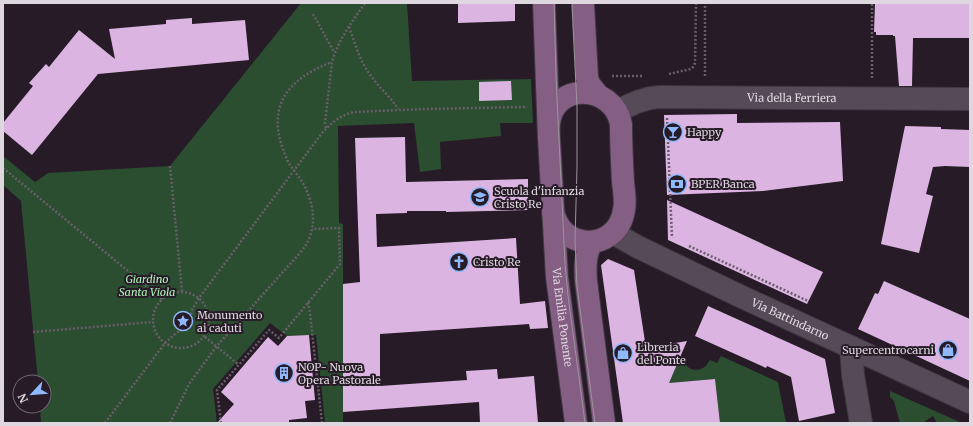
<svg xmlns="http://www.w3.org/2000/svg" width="973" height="426" viewBox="0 0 973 426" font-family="Merriweather,serif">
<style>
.green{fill:#2b4d30}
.building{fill:#dcb4e2}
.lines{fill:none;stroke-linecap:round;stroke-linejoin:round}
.minor-casing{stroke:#403742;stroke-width:24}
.major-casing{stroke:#403742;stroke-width:24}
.path{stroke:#685e69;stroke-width:2.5;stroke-dasharray:2 2;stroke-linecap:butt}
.minor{stroke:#564a58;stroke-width:22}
.major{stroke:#855e84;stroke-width:22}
.tram{stroke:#9c949d;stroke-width:1}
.labels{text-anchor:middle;stroke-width:4;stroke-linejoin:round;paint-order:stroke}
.street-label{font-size:11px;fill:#ded7df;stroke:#261b27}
.poi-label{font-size:11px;fill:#ded7df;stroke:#261b27;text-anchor:start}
.park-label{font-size:11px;font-style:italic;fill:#aff3b6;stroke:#261b27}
</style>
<rect width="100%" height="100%" fill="#261b27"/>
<!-- green -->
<path class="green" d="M301,3H407L412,81L531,79L533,123H500L501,136L440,142L441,169L420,172L414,123L338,126L339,223L343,224V423H325L316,335L287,336L270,323L213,389L217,423H41L40,406H44V382H38L21,201L3,185V156L35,182L48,173L170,166Z
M675,352L681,354C683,365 692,374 703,368C706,366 708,363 710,360L717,363L721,356L778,382L786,423H720L715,379L663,384Z
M890,391L962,423H937L933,416L924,422L925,423H900L894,401L890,397Z"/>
<!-- building -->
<path class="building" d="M458,3H515V21L458,23Z
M875,3H970V38H913L912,86H899L895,36H893V35H876V32H874Z
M192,18V24L245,20L249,60L98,74L32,155L3,131V123L33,86L29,83L46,64L49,67L79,30L115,59L109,29L166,24V20Z
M511,81L512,100L479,101V82Z
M737,114V123L840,122L843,181L763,191L667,195L664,115Z
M905,126L941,127V129L970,130V167L945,166L933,167L926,194L933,196L919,253L881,244Z
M405,137L406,182L528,179V210L446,212V211H407V213L376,214L377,247L516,238L520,304L545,301L548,328L530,329L529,324L380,334V386L467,380L466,371L497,369L498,379L534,376L538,423H480L479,402L343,412V284L360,282L355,138Z
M667,200L737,232L823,272L807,304L668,240Z
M608,259L634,270L646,348L687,341L669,383L715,379L720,423H623L601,265Z
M884,281L970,319V381L858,329L875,293L878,294Z
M708,306L825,359L835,413L799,421L791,377L767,366L766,368L695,336Z
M309,335L315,400L305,401L307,418L289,420V423H217L234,404L221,392L268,337L278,346L287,336Z"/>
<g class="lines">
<!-- minor casing -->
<g class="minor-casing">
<g id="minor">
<path id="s1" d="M617,112C630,104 643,98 659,97L970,99"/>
<path id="s2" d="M613,233L638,247L742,297L970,402"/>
<path d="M851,347L853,375L861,423"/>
</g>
</g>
<!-- major casing -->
<g class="major-casing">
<g id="major">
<path id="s3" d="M544,3L549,138L557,277L576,423"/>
<path d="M583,3L587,77L589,84L598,95"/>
<path d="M549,124C553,82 613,83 621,124C621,143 622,163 623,182C624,191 626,202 624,210C621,231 603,245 582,241C566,238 557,227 553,212"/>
<path d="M592,242C585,254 585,267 586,281L604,423"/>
</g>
</g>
<!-- path -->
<path class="path" d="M313,14L334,52
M349,27C355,43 360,62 371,76C379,88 391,97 398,109
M669,74L691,69L693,67L695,63L696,3
M612,76H643
M705,76V3
M872,78V3
M667,118L672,238
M326,128L325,123L332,62C338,40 352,22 365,3
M170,166L182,291
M3,168L162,299
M689,246L808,301
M153 320a28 28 0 1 1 56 0a28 28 0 1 1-56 0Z
M308,302L310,313L322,423
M33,332L153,322
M205,337L239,365
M105,423L165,343L175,334L183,328L190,321L192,310L199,298L322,133C331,123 341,115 354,112L424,109L527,107
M170,423L189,384L216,347L299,254C304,248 308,243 310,236C317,217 311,196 301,180C296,172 289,166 286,157C265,108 285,80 332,62
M221,423L217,390L269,330L279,338L340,264L339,228L312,229"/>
<!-- minor -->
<use href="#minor" class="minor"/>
<!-- major -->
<use href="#major" class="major"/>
<!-- tram -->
<path class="tram" d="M554,3L556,78L565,264L568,296L585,423
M572,3L577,107V167L575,240L577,286L595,423"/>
</g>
<!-- icons -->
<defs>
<g id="bar-ring" transform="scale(1)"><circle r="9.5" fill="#261b27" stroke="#90b8fd" stroke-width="1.5"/><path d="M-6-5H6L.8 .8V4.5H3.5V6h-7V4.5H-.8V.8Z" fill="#90b8fd"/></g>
<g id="bank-ring" transform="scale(1)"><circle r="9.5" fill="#261b27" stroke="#90b8fd" stroke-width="1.5"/><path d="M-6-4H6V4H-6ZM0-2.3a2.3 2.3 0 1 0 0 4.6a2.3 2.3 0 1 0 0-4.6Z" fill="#90b8fd"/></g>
<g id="school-ring" transform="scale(1)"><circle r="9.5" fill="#261b27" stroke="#90b8fd" stroke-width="1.5"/><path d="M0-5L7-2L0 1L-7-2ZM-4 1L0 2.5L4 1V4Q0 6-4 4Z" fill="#90b8fd"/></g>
<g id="church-ring" transform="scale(1)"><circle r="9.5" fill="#261b27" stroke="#90b8fd" stroke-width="1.5"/><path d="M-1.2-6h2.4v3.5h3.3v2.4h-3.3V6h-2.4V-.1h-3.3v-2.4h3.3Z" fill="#90b8fd"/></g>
<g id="sight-ring" transform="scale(1)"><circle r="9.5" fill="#261b27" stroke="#90b8fd" stroke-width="1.5"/><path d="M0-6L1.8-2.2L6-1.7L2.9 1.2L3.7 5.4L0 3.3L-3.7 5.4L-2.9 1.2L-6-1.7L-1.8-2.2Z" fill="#90b8fd"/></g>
<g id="shop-ring" transform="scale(1)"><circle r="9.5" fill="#261b27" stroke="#90b8fd" stroke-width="1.5"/><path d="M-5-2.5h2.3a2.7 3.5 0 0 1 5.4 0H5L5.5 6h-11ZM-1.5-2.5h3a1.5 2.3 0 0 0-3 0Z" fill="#90b8fd"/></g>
<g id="building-ring" transform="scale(1)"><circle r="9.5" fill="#261b27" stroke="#90b8fd" stroke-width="1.5"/><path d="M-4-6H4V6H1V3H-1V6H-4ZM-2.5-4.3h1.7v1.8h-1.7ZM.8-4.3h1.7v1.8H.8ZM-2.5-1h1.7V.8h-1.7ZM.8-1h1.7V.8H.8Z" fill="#90b8fd"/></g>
</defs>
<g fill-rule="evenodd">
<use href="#bar-ring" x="673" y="132"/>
<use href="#bank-ring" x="677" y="184"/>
<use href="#school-ring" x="480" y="197"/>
<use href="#church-ring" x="459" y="262"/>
<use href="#sight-ring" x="183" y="321"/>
<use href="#shop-ring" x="948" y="350"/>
<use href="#shop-ring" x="623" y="353"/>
<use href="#building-ring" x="284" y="373"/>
</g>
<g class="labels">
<!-- street labels -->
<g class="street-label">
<text dy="4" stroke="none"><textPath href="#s1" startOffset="178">Via della Ferriera</textPath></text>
<text dy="4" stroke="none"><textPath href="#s3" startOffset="315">Via Emilia Ponente</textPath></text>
<text dy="4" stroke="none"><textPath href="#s2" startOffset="197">Via Battindarno</textPath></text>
</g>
<!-- poi labels -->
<g class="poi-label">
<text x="687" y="136">Happy</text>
<text x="691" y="188">BPER Banca</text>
<text x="494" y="195">Scuola d'infanzia<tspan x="494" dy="13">Cristo Re</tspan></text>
<text x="473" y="266">Cristo Re</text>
<text x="197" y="319">Monumento<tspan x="197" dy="13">ai caduti</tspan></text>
<text x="637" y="351">Libreria<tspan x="637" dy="13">del Ponte</tspan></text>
<text x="934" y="354" text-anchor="end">Supercentrocarni</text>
<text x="298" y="371">NOP- Nuova<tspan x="298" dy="13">Opera Pastorale</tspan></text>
</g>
<!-- park labels -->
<g class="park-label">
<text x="147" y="283">Giardino<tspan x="147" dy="13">Santa Viola</tspan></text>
</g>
</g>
<!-- border -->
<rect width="973" height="426" fill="none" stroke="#ded7df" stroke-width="8"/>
<!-- north arrow -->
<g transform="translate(32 394) rotate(244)"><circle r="19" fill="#261b27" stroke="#706671"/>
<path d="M0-3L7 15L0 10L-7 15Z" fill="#90b8fd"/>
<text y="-6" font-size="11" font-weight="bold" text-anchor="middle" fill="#ded7df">N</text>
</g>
</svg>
